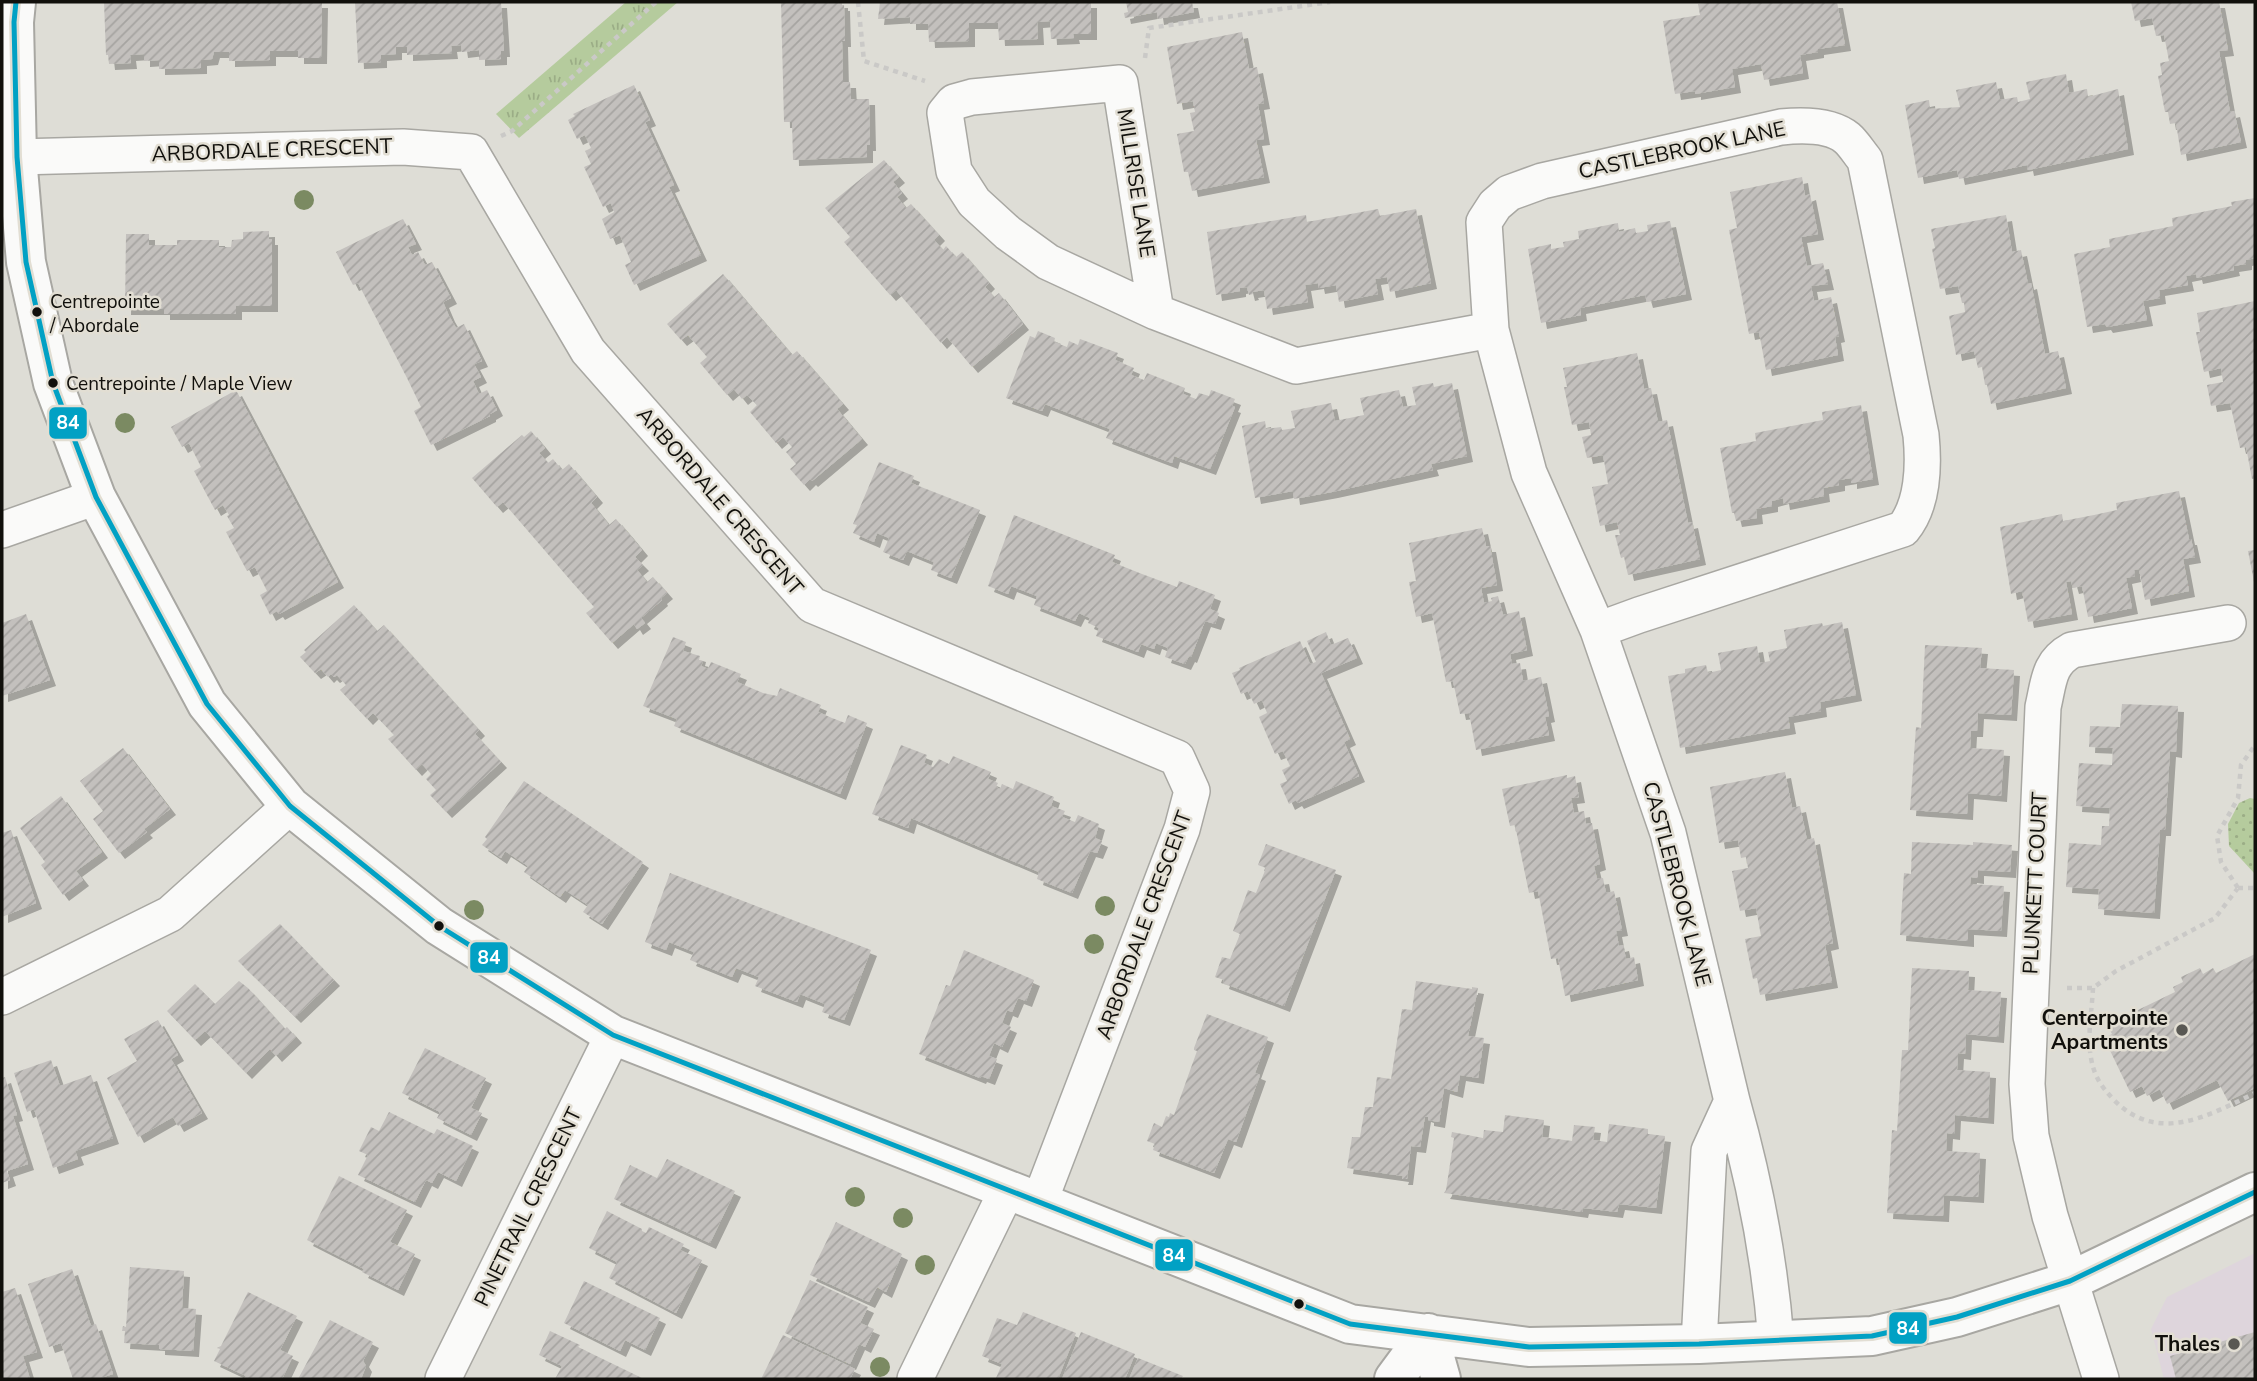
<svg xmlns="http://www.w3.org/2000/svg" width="2257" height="1381" viewBox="0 0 2257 1381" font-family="'Nunito Sans',sans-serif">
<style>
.commercial{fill:#ded5dc}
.grass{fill:url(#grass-tufts)}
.park{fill:url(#park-dots)}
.building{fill:url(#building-hatch);filter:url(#shadow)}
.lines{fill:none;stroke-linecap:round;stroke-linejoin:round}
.minor-casing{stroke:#a8a7a2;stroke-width:38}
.tertiary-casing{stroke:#a8a7a2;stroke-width:42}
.path{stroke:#cac9c7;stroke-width:4.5;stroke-dasharray:5 5;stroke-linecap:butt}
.minor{stroke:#fafaf9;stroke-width:35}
.tertiary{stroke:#fafaf9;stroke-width:38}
.bus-1-casing{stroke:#e2ded3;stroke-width:10}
.bus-1{stroke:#01a1c4;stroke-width:5}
.tree{fill:#7b8a62}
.bus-dot{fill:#11100c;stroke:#e2ded3;stroke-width:2.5}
.poi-dot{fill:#595853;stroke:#e2ded3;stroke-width:2.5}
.labels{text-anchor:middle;stroke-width:5;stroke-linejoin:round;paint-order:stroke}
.bus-label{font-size:19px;fill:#11100c;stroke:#e2ded3;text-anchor:start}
.street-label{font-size:21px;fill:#11100c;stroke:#e2ded3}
.poi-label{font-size:21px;font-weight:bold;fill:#11100c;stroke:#e2ded3;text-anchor:end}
.line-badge{stroke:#e2ded3;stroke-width:2.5}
.badge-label{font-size:19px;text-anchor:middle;font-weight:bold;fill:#fff}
</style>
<defs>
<pattern id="grass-tufts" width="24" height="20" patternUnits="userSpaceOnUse" patternTransform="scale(1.75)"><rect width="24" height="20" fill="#b5cb9d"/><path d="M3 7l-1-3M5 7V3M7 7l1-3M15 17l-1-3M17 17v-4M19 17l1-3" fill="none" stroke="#9bad86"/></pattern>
<pattern id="park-dots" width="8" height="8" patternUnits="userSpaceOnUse" patternTransform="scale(1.75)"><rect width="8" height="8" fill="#b5cb9d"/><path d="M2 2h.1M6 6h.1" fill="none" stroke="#9bad86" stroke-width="1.8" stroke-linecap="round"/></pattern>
<pattern id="building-hatch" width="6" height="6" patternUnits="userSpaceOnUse" patternTransform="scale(1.75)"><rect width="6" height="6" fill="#c3c0bd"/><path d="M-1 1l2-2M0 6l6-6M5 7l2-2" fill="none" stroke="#a6a4a1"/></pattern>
<filter id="shadow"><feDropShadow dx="6" dy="6" stdDeviation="0" flood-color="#0004"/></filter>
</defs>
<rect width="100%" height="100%" fill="#deddd6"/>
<!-- commercial -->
<path class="commercial" d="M2255,1253V1379H2164L2151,1329L2167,1297Z"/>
<!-- grass -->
<path class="grass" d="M626,2H678L519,138L496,114Z"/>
<!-- park -->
<path class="park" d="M2250,798L2255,799V874L2229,846L2228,824L2239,803Z"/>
<!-- building -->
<path class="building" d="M104,2H322L321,58H298V51H270V60L229,61V52H214L212,59L201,60V68L159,69V60L144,61V54L130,55L131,63L109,64L108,55H106Z
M355,2H501L504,51H501V59L479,60V50L462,52L461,45L451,46L452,53L407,55V47H396V54L381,55V62L358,63Z
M781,2H842V5H844L845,41H842L843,82H850L851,99H869L870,145H867V157L793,160L792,122H784Z
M880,2H1091V34H1073L1074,38L1051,39L1050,21L1037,22L1038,39L999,40L998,23H969V41L929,42L928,24H910V17L878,19Z
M1126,2H1192L1194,12L1158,19L1157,12L1125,18L1124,13L1128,12Z
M1714,2H1837L1845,45L1818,49V52L1800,55L1803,73L1764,80L1761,64L1732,69L1735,87L1695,94V91L1675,94L1663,21L1700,15L1698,4Z
M2131,2H2219L2228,50L2219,51L2230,112L2234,111L2241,142L2181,155L2176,123L2170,124L2168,112H2165L2158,76L2162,75L2160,63L2169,61L2164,35L2156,36L2152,18L2135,21Z
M1242,32L1249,69L1257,67L1264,103L1258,104L1264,139L1256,140L1264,177L1192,191L1188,172H1184L1177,134L1194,131L1190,113L1195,112L1193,101L1177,104L1167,47Z
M2066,74L2069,93L2087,89L2088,97L2118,89L2128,149L2028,170L2027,165L1959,179L1957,170L1918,178L1905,105L1929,100L1930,109L1960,107L1956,90L1996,82L2000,100L2017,97L2018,102L2030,99L2026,82Z
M634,85L650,120L645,122L674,185L669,187L701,255L634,285L625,265L631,262L620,235L610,239L602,219L614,212L611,203L603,207L584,167L591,164L585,151L591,148L585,135L577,139L568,120L575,116L573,114Z
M884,160L899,177L893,182L902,193L897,197L906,208L911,204L939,235L934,240L943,250L946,246L956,257L962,252L989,283L985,287L994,297L999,293L1023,324L972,367L947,337L941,343L896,290L890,295L844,242L850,237L825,208Z
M1802,177L1805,196L1810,194L1818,234L1801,237L1807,266L1823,263L1828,284L1811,286L1814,301L1831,297L1839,336L1835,337L1838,355L1766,370L1759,332L1749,334L1729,230L1737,228L1730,192Z
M2255,198V258L2246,260V264L2233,266L2234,270L2197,278L2196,274L2186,276L2188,285L2159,290L2160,298L2143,301L2147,320L2107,327L2105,324L2087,327L2074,254L2110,247L2109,239L2173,226L2172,218L2232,206L2231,202Z
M1378,209L1380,216L1416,209L1431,283L1390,292L1387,277L1375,279L1378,294L1339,302L1336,285L1319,288L1318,283L1305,285L1308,302L1267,309L1264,290L1252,292L1253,294L1249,295L1247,287L1240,288V291L1216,295L1207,232L1306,215L1307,222Z
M2006,215L2012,252L2021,250L2028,284L2031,283L2045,354L2058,351L2066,388L1991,404L1987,385H1985L1982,367L1978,368L1974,351L1956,355L1949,316L1965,312L1964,303H1962L1958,286L1940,289L1932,249L1935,248L1931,229Z
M403,219L416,244L408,247L412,255L418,252L425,265L432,262L451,298L443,302L449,316L456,328L464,324L482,361L474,364L481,377L473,381L479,394L487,390L497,410L490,414V416L431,445L414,411L421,407L407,378L358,283L353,285L336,252Z
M1670,221L1686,294L1647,302L1645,295L1580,308L1581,315L1541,323L1528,249L1551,244V249L1564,247L1563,242L1579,239L1578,231L1618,223L1619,232L1635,228L1636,233L1648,231L1647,225Z
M269,231V239H272V306H236V314H164V309H125L126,234H149V245H177V240H219V247H231L232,240L243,239V232Z
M723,274L792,355L797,351L843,404L837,409L862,439L812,481L810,479L804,485L790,469L796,464L786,452L792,447L783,437L776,443L750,412L757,405L747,395L742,399L734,389L727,395L700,363L707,357L688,335L681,340L667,324Z
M2255,301V479H2252L2246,447L2240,448L2230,403L2211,406L2207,385L2223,382L2221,368L2204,372L2196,332H2200L2197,313Z
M1038,331L1055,338L1054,342L1067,347L1069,341L1078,345L1080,339L1118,353L1115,360L1134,368L1131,375L1144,380L1147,373L1185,388L1183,394L1196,399L1199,393L1209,396L1211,390L1235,399L1232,406L1235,407L1210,469L1174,456L1172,463L1140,451L1106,438L1110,429L1045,404L1042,411L1006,398L1030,336L1035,338Z
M1637,353L1644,389L1651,388L1658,422L1667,420L1688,523L1692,522L1700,559L1628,575L1624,557L1621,558L1615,535H1620L1617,522L1600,526L1592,487L1608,484L1603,455L1587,458L1582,437L1591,435L1589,422L1572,425L1564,387H1567L1563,368Z
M1433,383L1434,387L1452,383L1467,456L1431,464L1433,470L1332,492L1294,499L1293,491L1255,498L1242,426L1265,421L1266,429L1281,427L1282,430L1295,428L1291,411L1331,403L1335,421L1364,415L1360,398L1399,390L1403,407L1416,405L1412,387Z
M236,390L338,582L279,614L277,611L270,615L260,595L267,591L255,567L247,571L226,532L234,528L227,516L229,515L223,505L215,510L194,471L201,467L189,443L182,447L171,427Z
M1861,405L1873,479L1851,483V478L1839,480V485L1823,488L1824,496L1784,504L1783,498L1772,501V506L1756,509L1757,518L1736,521L1734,513H1732L1720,448L1756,441L1755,433L1823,420L1822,412Z
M531,431L545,448L539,453L548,463L553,459L562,470L569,464L597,497L591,503L609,525L616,519L628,533L642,550L635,557L643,565L637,570L647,582L653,577L667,593L661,598L662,600L641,618L645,623L637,629L634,624L612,643L586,613L594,607L571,581L503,502L497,507L472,478L522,435L524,437Z
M879,462L914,476L911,483L980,510L951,578L931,570L934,562L907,551L903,560L883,552L889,538L877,533L874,542L853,533L857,525L853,524Z
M2179,491L2189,539H2191L2195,557L2183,559L2189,591L2145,600L2139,569L2134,570L2135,576L2126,578L2132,608L2088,617L2082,586L2073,588L2071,581L2066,582L2072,614L2028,622L2022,591L2011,594L2000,527L2062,514L2063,521L2094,515L2117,510L2116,503Z
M1014,515L1115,555L1112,562L1142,574L1177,587L1179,581L1215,595L1210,609L1219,613L1215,624L1205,621L1191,657L1189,656L1185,664L1165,657L1168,648L1156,643L1154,649L1141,644L1138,652L1096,636L1099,628L1088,623L1090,618L1079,613L1075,621L1034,605L1037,596L1011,586L1008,594L988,586Z
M1482,528L1486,546H1490L1497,585L1481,588L1484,603L1492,601L1491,598L1498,596L1503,615L1519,611L1527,650L1510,654L1512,664L1520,663L1523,681L1541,677L1549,716L1545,717L1549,735L1476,750L1469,713L1460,714L1453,681L1446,682L1432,613L1416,617L1409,582L1416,581L1409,543Z
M2255,550V582H2254L2248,551Z
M354,605L377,631L384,625L479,730L475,734L501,762L446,812L430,795L436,790L426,779L431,774L422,764L416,770L388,739L394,735L373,713L367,719L354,705L340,690L346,685L337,675L334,677L331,674L328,677L321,669L315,673L300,657L306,652L304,650Z
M26,614L50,680L2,696V623Z
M1842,622L1856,695L1820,702L1821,711L1788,717L1790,728L1680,748L1668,676L1685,673V669L1706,665L1708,673L1721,670L1718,653L1757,646L1760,663L1770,661L1768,652L1787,648L1784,630L1822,623L1823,626Z
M1326,632L1331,645L1348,638L1357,658L1321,673L1350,739L1344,742L1359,776L1298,803L1296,800L1289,804L1280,784L1287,781L1282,770L1290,766L1283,751L1275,754L1259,717L1267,713L1262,700L1254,704L1248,691L1241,694L1232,673L1240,670L1239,668L1300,641L1310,664L1316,662L1307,641Z
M673,637L686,642L683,651L700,656L699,660L703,661L701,666L708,669L711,662L741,674L737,682L763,693L777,696L780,688L821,705L818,712L832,718L845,723L848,715L867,723L840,794L674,726L677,719L643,706Z
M1925,645L1982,648L1980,668L2014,670L2011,715L1978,713L1977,731H1971L1970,748L2004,750L2001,796L1968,793L1967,814L1910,810L1916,727L1921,728Z
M2122,704L2178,706L2176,752L2170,751L2165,830H2160L2154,913L2098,909L2099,889L2066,887L2069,843L2101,845L2102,826H2109L2110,808L2076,806L2079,763L2112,765L2113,748L2089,747L2090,726L2120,727Z
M901,745L927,755L924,763L933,767L939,759L949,764L953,756L991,772L988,779L998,783L996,787L1000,789L1002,784L1013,789L1016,781L1054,797L1051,806L1065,811L1062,817L1075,822L1078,815L1099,824L1095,838L1102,841L1097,853L1090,851L1072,893L1037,879L1039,872L911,818L908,828L872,814Z
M123,748L170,809L144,829L147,832L119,853L93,819L103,811L80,781Z
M1785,772L1792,808L1800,806L1807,840L1814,838L1833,943L1825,945L1832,982L1760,995L1757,978L1753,979L1745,939L1761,936L1756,908L1740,911L1732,871L1748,868L1746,857L1741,858L1738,840L1719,843L1710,787Z
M1567,775V778L1575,776L1579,797L1571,798L1574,813L1584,811L1586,824L1592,823L1600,864L1594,866L1597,879L1603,878L1606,893L1614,891L1622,930L1616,931L1619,946L1623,945L1626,959L1634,957L1638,980L1565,996L1558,958L1551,959L1538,891L1529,893L1515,825L1510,826L1502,789Z
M524,781L643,862L602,924L583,912L588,905L565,890L560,897L524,872L528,866L505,851L501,858L482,845L487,839L485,837Z
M61,796L102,852L76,871L83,880L63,895L41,865L45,862L20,828Z
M11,830L36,903L2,917V833Z
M1912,842L1973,845V842L2012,845L2010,872L1978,870V878L1971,877L1970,884L2004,886L2001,931L1968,929V941L1900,935L1904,873L1911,874Z
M1266,844L1336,870L1284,1006L1223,983L1224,980L1215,977L1222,957L1230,959L1240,934L1233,931L1248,890L1256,893L1266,868L1258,865Z
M670,873L871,950L844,1020L822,1012L825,1004L800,994L797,1002L755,986L759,977L736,968L732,977L690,960L694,952L669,942L666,950L645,942Z
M280,924L334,980L295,1017L238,961Z
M964,950L1034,980L1026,1001L1018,998L1012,1012L1007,1010L1002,1023L1011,1027L1002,1047L994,1043L989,1056L997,1059L989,1079L981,1076L980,1078L919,1054L946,985L950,986Z
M2255,954V1088L2228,1101L2217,1080L2167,1104L2160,1089L2147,1096L2142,1086L2130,1092L2104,1038L2112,1034L2107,1025L2175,992L2173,987L2183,982L2181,977L2200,968L2203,974L2213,968L2216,973Z
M1912,968L1969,971L1968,990L2001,992L1998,1037L1966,1034L1965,1054L1958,1053L1957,1070L1990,1072L1988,1118L1955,1115L1954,1134L1947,1133L1946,1151L1980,1153L1978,1197L1944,1195L1943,1216L1887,1213L1892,1130L1897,1131L1902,1050H1908Z
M239,981L248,988L285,1029L287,1027L296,1037L276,1056L270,1049L246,1073L205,1031L195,1040L167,1011L195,984L215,1004Z
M1416,981L1472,989V987L1478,988L1468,1036L1484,1038L1478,1078L1460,1075L1457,1092L1444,1088L1439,1122L1428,1120V1117L1425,1116L1420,1147L1411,1146L1407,1179H1402L1403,1176L1347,1168L1352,1137H1360L1365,1107H1373L1377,1077L1391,1079L1402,1009L1412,1010Z
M1207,1014L1268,1037L1255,1073L1260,1075L1236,1142L1228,1139L1214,1173L1153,1150L1155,1144L1147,1141L1154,1123L1162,1127L1166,1116L1169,1117L1170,1113L1174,1115L1197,1051L1194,1050V1048Z
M158,1020L178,1055L171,1059L202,1113L178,1126L173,1117L138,1137L107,1078L137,1061L124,1039Z
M425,1048L486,1078L471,1108L482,1113L471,1135L437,1118L440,1112L402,1093Z
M51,1060L60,1086L91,1075L113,1138L75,1151L78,1159L53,1168L34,1109L27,1112L14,1073Z
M5,1077L17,1115L13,1116L28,1164L7,1171L10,1180L2,1183V1078Z
M389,1112L434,1134L437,1129L473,1146L456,1181L438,1172L432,1183L426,1180L415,1202L358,1175L368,1155L359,1151L371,1127L379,1131Z
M1505,1115L1544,1120L1542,1137L1572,1141L1574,1125L1595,1127L1593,1140L1607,1142L1609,1124L1648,1129V1134L1665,1136L1656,1208L1619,1204L1617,1212L1583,1208L1582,1212L1444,1193L1446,1190L1454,1138L1451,1137L1452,1132L1483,1138L1484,1130L1503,1132Z
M667,1159L735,1191L710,1243L614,1199L630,1165L657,1178Z
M339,1176L407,1210L390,1242L415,1254L398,1290L362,1272L364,1269L307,1240Z
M607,1211L642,1229V1231L646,1233L649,1227L684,1244L680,1250L702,1260L676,1313L609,1278L617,1262L589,1248Z
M836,1222L902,1254L886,1292L877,1287L869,1302L810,1275Z
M130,1267L184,1271L182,1308L196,1309L193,1351L159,1349V1345L124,1343L125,1331H122L123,1326L126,1327Z
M72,1269L91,1326L96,1324L113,1374L97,1379H73L61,1343L49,1347L28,1284Z
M810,1280L868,1307L860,1323L874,1329L865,1347L859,1344L850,1364L785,1333Z
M584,1281L660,1318L645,1350L625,1340L620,1351L564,1323Z
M15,1288L37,1352L23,1356L30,1379H2V1292Z
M248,1292L297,1316L280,1350L293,1356L282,1379H244L246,1376L214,1361L220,1349L217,1348L221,1346Z
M1023,1312L1076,1333L1058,1379H998L996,1378L1002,1364L982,1356L997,1318L1017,1325Z
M330,1320L373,1342L363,1361L366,1366L361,1379H298Z
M550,1331L580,1345L578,1347L644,1379H555L562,1366L539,1355Z
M1081,1332L1135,1354L1125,1379H1062Z
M2255,1332V1379H2176L2170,1356Z
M783,1335L855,1369L850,1379H761Z
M1138,1358L1183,1376L1181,1379H1129Z"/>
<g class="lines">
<!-- minor casing -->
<g class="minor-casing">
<path id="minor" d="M17,157L403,147L471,152L588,351L812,605L1177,758L1192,791L1182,829L1039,1203
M1156,312L1120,83L972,97L954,102L945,113L954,171L974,202L1008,233L1048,262L1156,312L1296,366L1491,330
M2,530L96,497
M1598,630L1639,615L1903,529C1923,505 1924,465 1921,435L1865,160C1859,153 1854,144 1847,138C1830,124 1801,125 1781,127L1542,181L1509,193L1495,205L1484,222L1491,330L1529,473L1598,630L1668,833L1732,1101
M2,997L170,914L290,806
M1699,1344L1709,1151L1732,1101C1754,1179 1770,1260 1776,1341
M443,1379L613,1035
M915,1379L1007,1190
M2101,1379L2050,1216L2031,1136L2027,1084L2043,707C2049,682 2048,663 2072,650L2228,623"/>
</g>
<!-- tertiary casing -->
<g class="tertiary-casing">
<path id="tertiary" d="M16,2L14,22L17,157L26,262L53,383L96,497L207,704L290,806L439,926L613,1035L1350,1324L1529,1347L1699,1344L1872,1336L1957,1317L2070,1281L2255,1192
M1428,1333L1441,1379
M1394,1379L1428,1333"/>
</g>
<!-- path -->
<path class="path" d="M858,2L864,61L925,81
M1145,58L1149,28L1330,2
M501,136L512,131L656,2
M2238,888L2221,862L2217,836L2238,798L2241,765L2255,745
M2238,888H2255
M2067,988H2093L2116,971L2215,918L2238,888
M2093,988C2092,1010 2087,1036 2091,1058C2094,1076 2101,1086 2113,1099C2157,1145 2208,1116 2255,1093"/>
<!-- minor -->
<use href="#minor" class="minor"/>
<!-- tertiary -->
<use href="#tertiary" class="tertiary"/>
<!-- bus-1 casing -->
<g class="bus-1-casing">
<path id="bus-1" d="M16,2L14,22L17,157L26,262L53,383L96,497L207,704L290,806L439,926L613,1035L1350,1324L1529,1347L1699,1344L1872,1336L1957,1317L2070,1281L2255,1192"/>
</g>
<!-- bus-1 -->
<use href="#bus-1" class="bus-1"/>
</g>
<!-- trees -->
<g class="tree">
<circle cx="304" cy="200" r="10"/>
<circle cx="125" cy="423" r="10"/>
<circle cx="1105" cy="906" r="10"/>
<circle cx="474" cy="910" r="10"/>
<circle cx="1094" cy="944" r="10"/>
<circle cx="855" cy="1197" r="10"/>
<circle cx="903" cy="1218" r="10"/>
<circle cx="925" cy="1265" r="10"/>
<circle cx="880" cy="1367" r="10"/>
</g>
<!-- markers -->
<g class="bus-dot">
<circle cx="37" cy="312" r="6"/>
<circle cx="53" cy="383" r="6"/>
<circle cx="439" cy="926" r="6"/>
<circle cx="1299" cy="1304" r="6"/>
</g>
<g class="poi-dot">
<circle cx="2182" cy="1030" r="7"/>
<circle cx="2234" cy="1344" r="7"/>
</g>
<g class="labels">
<!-- bus labels -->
<g class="bus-label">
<text x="50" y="308">Centrepointe<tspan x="50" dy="24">/ Abordale</tspan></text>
<text x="66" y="390">Centrepointe / Maple View</text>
</g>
<!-- street labels -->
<g class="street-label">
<text transform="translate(272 150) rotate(-2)" y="7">ARBORDALE CRESCENT</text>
<text transform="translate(1682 150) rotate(-12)" y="7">CASTLEBROOK LANE</text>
<text transform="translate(1136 183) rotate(81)" y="7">MILLRISE LANE</text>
<text transform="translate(720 501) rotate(49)" y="7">ARBORDALE CRESCENT</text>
<text transform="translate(2035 883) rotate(-87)" y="7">PLUNKETT COURT</text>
<text transform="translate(1677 884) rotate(75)" y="7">CASTLEBROOK LANE</text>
<text transform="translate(1144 925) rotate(-70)" y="7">ARBORDALE CRESCENT</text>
<text transform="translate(528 1207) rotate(-64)" y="7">PINETRAIL CRESCENT</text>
</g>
<!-- poi labels -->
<g class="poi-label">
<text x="2168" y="1025">Centerpointe<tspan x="2168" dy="24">Apartments</tspan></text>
<text x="2220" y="1351">Thales</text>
</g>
</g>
<g class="line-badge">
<rect x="48" y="406" width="40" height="34" rx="7" fill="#01a1c4"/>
<rect x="469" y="941" width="40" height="33" rx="7" fill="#01a1c4"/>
<rect x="1154" y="1238" width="40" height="34" rx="7" fill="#01a1c4"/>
<rect x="1888" y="1311" width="40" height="34" rx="7" fill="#01a1c4"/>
</g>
<g class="badge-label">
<text x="68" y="429">84</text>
<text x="489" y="964">84</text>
<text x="1174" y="1262">84</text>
<text x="1908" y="1335">84</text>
</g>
<!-- border -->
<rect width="2257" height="1381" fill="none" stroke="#11100c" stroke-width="7"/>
</svg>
